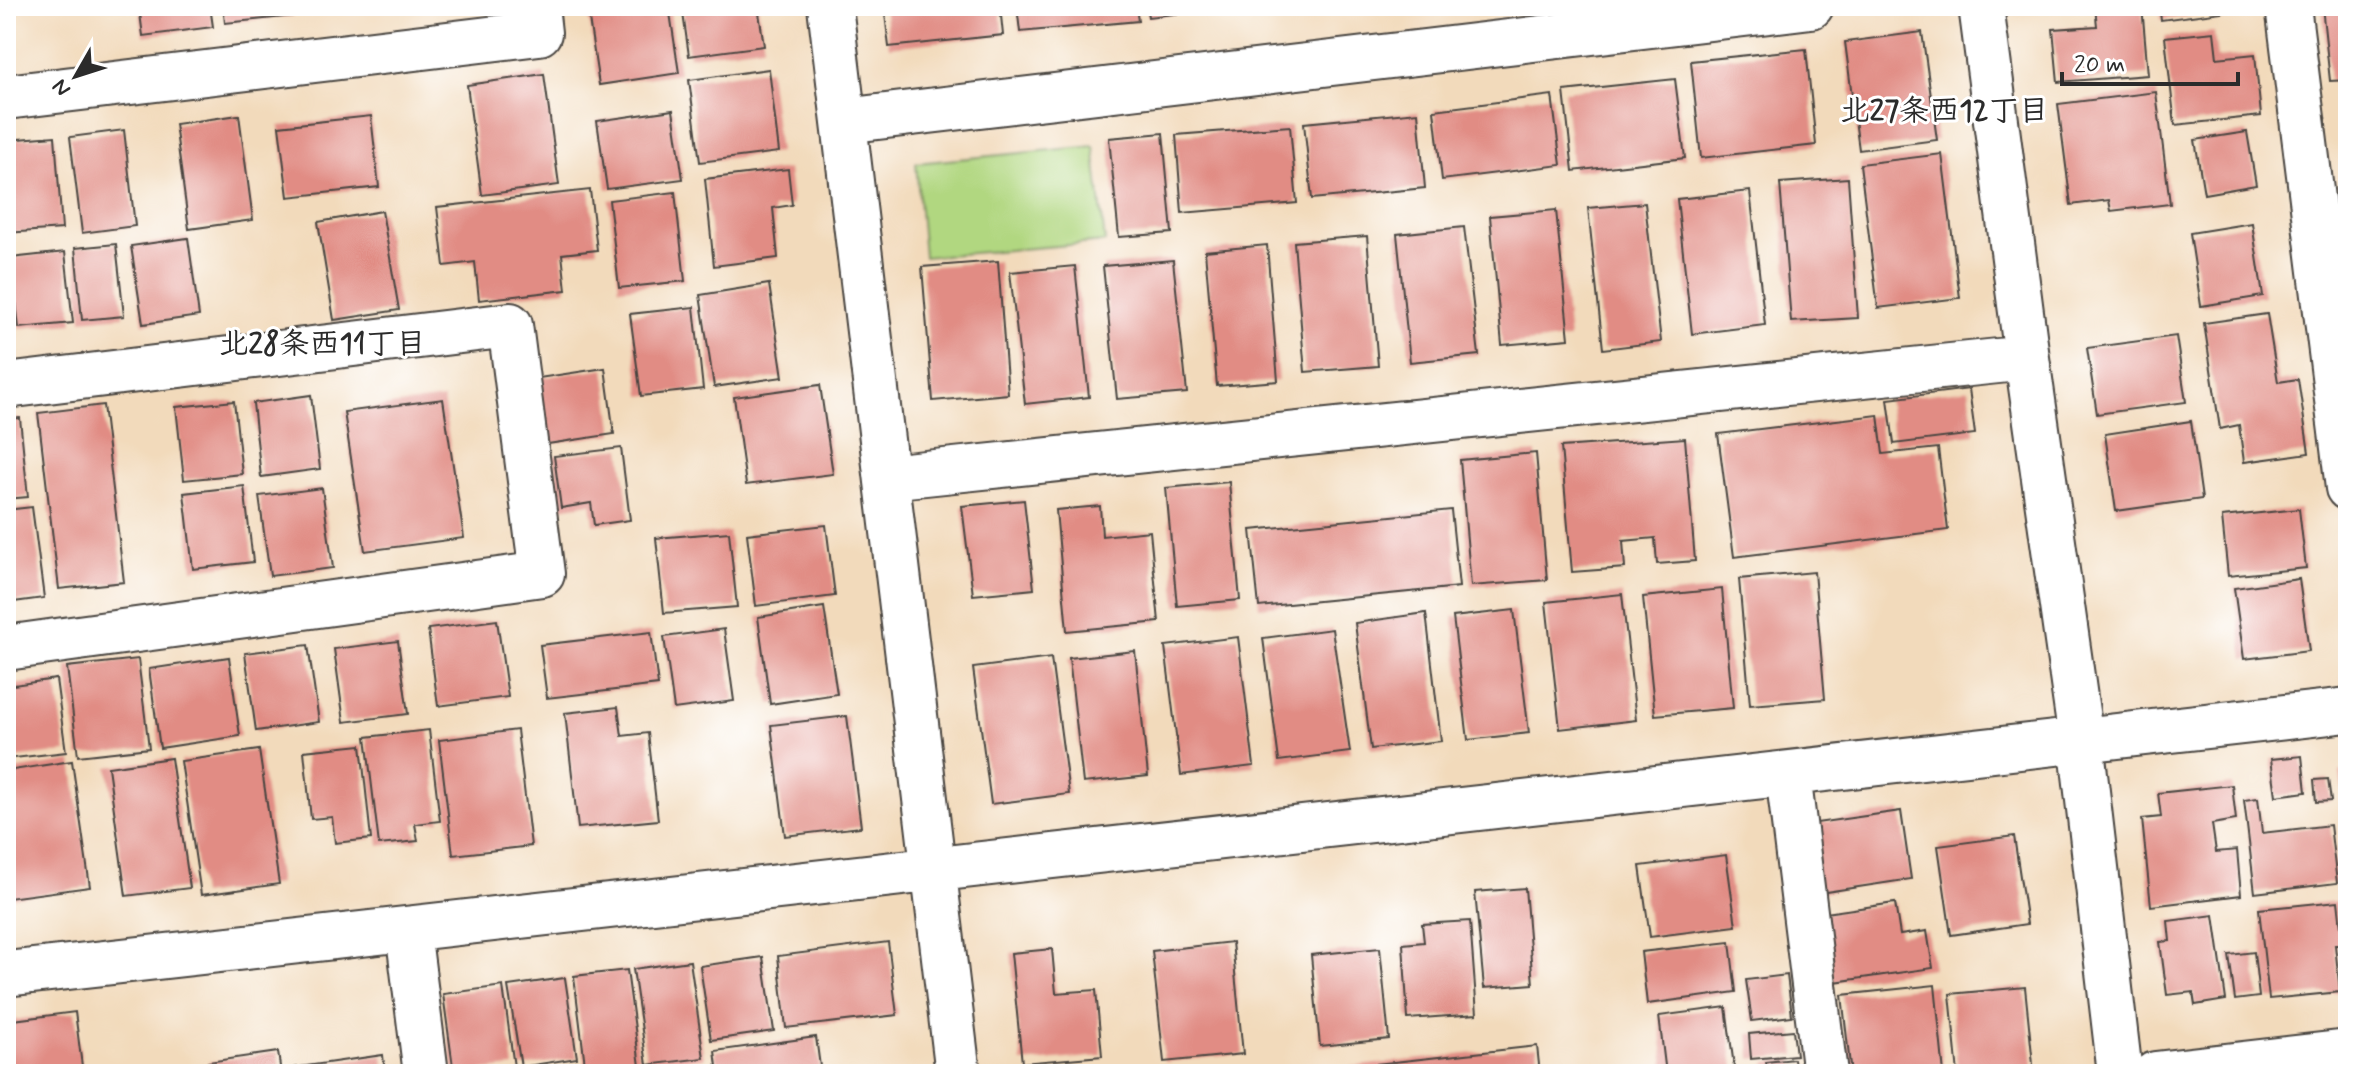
<svg xmlns="http://www.w3.org/2000/svg" width="2354" height="1080" viewBox="0 0 2354 1080" font-family="Mynerve,'Klee One',sans-serif">
<style>
.green{fill:#b1d780;stroke:#6e8156;stroke-width:2}
.building{fill:#e18c84}
.lines{fill:none;stroke-linecap:round;stroke-linejoin:round}
.minor-casing{stroke:#494541;stroke-width:48}
.minor{stroke:#fff;stroke-width:44}
.labels{text-anchor:middle;stroke-width:6;stroke-linejoin:round;paint-order:stroke}
.neighbourhood-label{font-size:30px;font-weight:bold;fill:#2b2b2b;stroke:#fff}
</style>
<rect width="100%" height="100%" fill="#fff"/>
<filter id="ink" filterUnits="userSpaceOnUse"><feTurbulence type="fractalNoise" baseFrequency=".0125" numOctaves="2"/><feDisplacementMap in="SourceGraphic" scale="16" xChannelSelector="R" yChannelSelector="G"/><feConvolveMatrix kernelMatrix="1 2 1 2 8 2 1 2 1" color-interpolation-filters="sRGB"/></filter>
<filter id="wash" filterUnits="userSpaceOnUse"><feTurbulence type="fractalNoise" baseFrequency=".006" numOctaves="4" result="noise"/><feDisplacementMap in="SourceGraphic" scale="32" xChannelSelector="R" yChannelSelector="G"/><feGaussianBlur stdDeviation="1.8" result="paint"/><feColorMatrix in="noise" values="0 0 0 0 0 0 0 0 0 0 0 0 0 0 0 0 0 1.4 0 .05"/><feComposite in="paint" operator="in"/></filter>
<g filter="url(#wash)">
<rect width="100%" height="100%" fill="#f2dabb"/>
<!-- green -->
<path class="green" d="M1094,146L1105,242L924,257L916,163Z"/>
<g id="blocks">
<!-- building -->
<path class="building" d="M139,6H210L213,27L143,36Z
M223,6H292L293,16L225,23Z
M587,6H669L679,73L599,85Z
M682,6H758L764,46L689,56Z
M884,6H1000L1003,35L889,47Z
M1017,6H1136L1138,21L1020,32Z
M1146,6H1226V8L1148,17Z
M2095,6H2142L2148,75L2058,82L2053,29L2097,26Z
M2159,6H2221L2222,12L2161,20Z
M2322,6H2348V80L2330,81Z
M1922,32L1937,140L1859,150L1845,42Z
M2214,32L2217,58L2255,54L2261,116L2175,125L2165,37Z
M1806,49L1816,145L1701,158L1691,61Z
M769,69L779,152L700,162L689,80Z
M544,74L559,185L482,195L467,85Z
M1675,79L1685,158L1573,171L1564,91Z
M2156,92L2170,204L2111,211L2109,200L2071,205L2058,104Z
M1552,95L1561,165L1442,180L1434,110Z
M673,110L683,179L607,189L597,121Z
M1418,112L1425,188L1312,199L1304,123Z
M239,115L253,220L189,229L175,124Z
M371,116L379,187L288,197L279,126Z
M1290,126L1297,203L1182,213L1176,135Z
M124,130L135,226L82,233L70,137Z
M2247,132L2256,185L2204,194L2195,140Z
M1163,133L1172,233L1119,237L1109,138Z
M55,136L62,229L6,233V140Z
M1942,154L1960,298L1878,308L1860,164Z
M788,169L792,205L773,208L778,258L714,266L705,179Z
M1848,178L1858,318L1791,322L1780,183Z
M590,190L597,250L562,254L566,290L479,300L475,262L444,266L437,207Z
M1750,191L1765,325L1692,334L1677,199Z
M675,192L685,281L619,288L609,200Z
M1645,203L1661,342L1603,349L1588,208Z
M1556,210L1569,339L1502,345L1490,216Z
M382,211L399,310L334,320L318,222Z
M2252,223L2263,296L2201,306L2190,233Z
M1464,227L1479,355L1410,362L1397,234Z
M1367,236L1378,366L1305,372L1294,242Z
M188,238L199,316L143,324L131,246Z
M116,244L124,316L82,320L75,248Z
M1267,245L1278,381L1217,386L1205,251Z
M65,252L73,323L19,328L11,258Z
M1173,260L1187,393L1117,399L1103,266Z
M998,261L1008,394L933,401L922,267Z
M1075,266L1089,397L1025,404L1010,272Z
M769,284L783,377L714,387L700,295Z
M694,307L703,389L641,396L630,314Z
M2267,314L2278,382L2298,379L2309,453L2244,462L2239,425L2220,429L2204,323Z
M2176,336L2186,402L2097,414L2087,348Z
M605,368L614,434L541,445L532,379Z
M820,385L833,474L746,485L734,397Z
M1969,389L1975,434L1894,444L1888,399Z
M311,395L320,469L261,477L253,403Z
M443,399L464,538L365,551L344,412Z
M234,401L242,474L184,480L176,407Z
M103,405L124,582L59,589L38,413Z
M1878,415L1883,454L1938,448L1948,530L1734,557L1718,434Z
M20,418L28,497L6,499V419Z
M2191,421L2202,499L2116,511L2105,434Z
M1685,438L1695,561L1657,564L1655,538L1623,541L1625,568L1572,572L1561,447Z
M621,448L630,520L594,525L591,503L561,508L554,456Z
M1536,453L1547,580L1471,586L1460,460Z
M1229,482L1240,600L1177,606L1166,488Z
M244,486L253,562L193,569L184,493Z
M322,488L333,568L270,576L259,496Z
M1024,500L1034,589L973,595L962,506Z
M1100,506L1102,536L1150,531L1159,622L1067,631L1056,510Z
M32,507L44,598L6,603V510Z
M2299,509L2306,568L2228,576L2222,517Z
M1451,510L1459,587L1259,607L1251,530Z
M826,525L835,596L756,606L747,534Z
M729,532L737,607L664,613L656,538Z
M1814,572L1825,699L1750,705L1739,579Z
M2299,579L2309,651L2244,659L2234,588Z
M1722,589L1733,708L1655,715L1643,597Z
M1622,594L1636,720L1560,729L1546,602Z
M824,607L837,694L770,704L758,617Z
M1514,610L1529,733L1468,740L1453,617Z
M1426,613L1441,741L1371,749L1355,623Z
M497,620L508,697L438,706L428,629Z
M724,629L734,701L674,709L664,637Z
M1332,629L1350,752L1279,761L1263,638Z
M651,632L658,685L547,698L540,645Z
M1238,637L1254,766L1181,775L1165,646Z
M398,641L408,714L344,722L334,649Z
M308,645L319,722L256,731L245,653Z
M1135,651L1148,776L1083,783L1069,658Z
M229,657L240,736L160,748L149,669Z
M1051,658L1069,794L991,804L973,668Z
M138,659L149,748L78,756L67,667Z
M56,679L66,752L6,759V686Z
M618,707L622,736L648,733L658,820L578,828L565,713Z
M847,716L861,827L785,836L771,725Z
M429,730L440,821L415,824L418,841L379,845L366,737Z
M517,730L531,846L453,855L439,740Z
M361,745L371,839L335,843L332,817L311,819L304,751Z
M259,750L279,884L201,895L181,761Z
M2302,756L2306,792L2276,796L2271,759Z
M171,758L190,888L126,896L108,767Z
M72,761L90,887L9,898L6,880V771Z
M2348,770V803L2344,804L2340,772Z
M2328,779L2331,801L2316,802L2314,780Z
M2232,785L2236,820L2212,824L2216,852L2237,850L2241,895L2151,906L2142,819L2161,817L2158,793Z
M2258,798L2262,833L2330,825L2337,883L2255,893L2244,800Z
M1901,811L1911,879L1819,893L1809,824Z
M2014,836L2027,924L1951,935L1938,846Z
M1726,855L1736,926L1650,937L1640,866Z
M1525,888L1533,984L1484,988L1475,892Z
M2338,901L2343,945H2335L2340,992L2269,999L2259,909Z
M1895,903L1900,935L1927,931L1933,968L1834,982L1825,913Z
M2214,915L2226,1000L2195,1005L2193,992L2167,995L2160,942L2170,941L2168,921Z
M1470,921L1477,1014L1408,1019L1403,944L1424,942L1422,924Z
M888,942L897,1015L786,1028L778,956Z
M1232,942L1243,1054L1164,1062L1152,951Z
M1730,942L1736,992L1647,1004L1641,952Z
M1380,948L1389,1039L1320,1046L1311,955Z
M1052,949L1056,993L1096,990L1102,1056L1022,1063L1011,953Z
M2254,952L2259,997L2235,1000L2229,955Z
M763,957L774,1031L711,1040L700,966Z
M2348,959V1011H2346L2341,960Z
M690,961L704,1058L647,1065L633,969Z
M627,970L640,1066L586,1073L574,976Z
M1787,975L1792,1016L1752,1021L1746,980Z
M565,978L577,1058L521,1067L508,986Z
M1935,985L1944,1074H1851L1842,995Z
M503,986L514,1067L454,1074L443,994Z
M2025,987L2034,1074H1958L1950,994Z
M1726,1007L1735,1074H1666L1659,1016Z
M75,1012L83,1074H6V1021Z
M1793,1030L1796,1055L1751,1059L1749,1034Z
M816,1037L821,1074H718L715,1051Z
M1537,1046L1540,1074H1305V1072Z
M278,1052L281,1074H210L208,1062Z
M383,1055L385,1074H293L292,1068Z
M1794,1059L1796,1074H1768L1766,1062Z"/>
</g>
</g>
<g filter="url(#ink)">
<use href="#blocks" fill-opacity="0" stroke="#494541" stroke-width="2"/>
<g class="lines">
<!-- minor casing -->
<g class="minor-casing">
<path id="minor" d="M830,6L958,1074
M1981,6L2027,358L2081,740L2120,1074
M2288,6L2348,488
M6,97L539,33L536,6
M844,121L1811,6
M6,386L510,325L542,574L6,648
M887,477L2027,358
M1788,774L1825,1074
M408,930L426,1074
M6,974L2348,710
M2155,1074L2348,1052"/>
</g>
<!-- minor -->
<use href="#minor" class="minor"/>
</g>
</g>
<g class="labels">
<!-- neighbourhood labels -->
<g class="neighbourhood-label">
<text x="1944" y="120">北27条西12丁目</text>
<text x="322" y="353">北28条西11丁目</text>
</g>
</g>
<!-- margin -->
<rect width="2354" height="1080" fill="none" stroke="#fff" stroke-width="32"/>
<!-- north arrow -->
<g transform="translate(76 76) rotate(231)" stroke="#ffffff" stroke-width="6" paint-order="stroke">
<path d="M0-6L14 30L0 20L-14 30Z" fill="#2b2b2b"/>
<text y="-12" font-size="22" font-weight="bold" text-anchor="middle" fill="#2b2b2b">N</text>
</g>
<!-- scale -->
<path d="M2062 72v12h176v-12" fill="none" stroke="#2b2b2b" stroke-width="4"/>
<text x="2074" y="72" font-size="24" fill="#2b2b2b" stroke="#ffffff" stroke-width="6" paint-order="stroke">20 m</text>
</svg>
